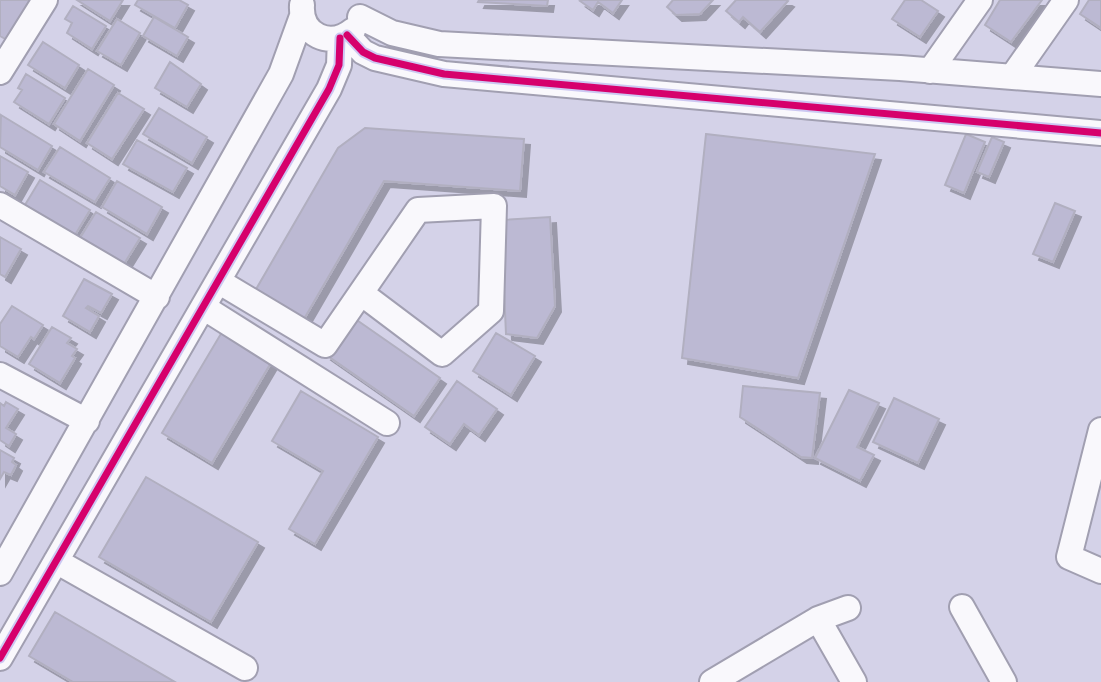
<svg xmlns="http://www.w3.org/2000/svg" width="1101" height="682" viewBox="0 0 1101 682" font-family="'Sofia Sans Condensed',sans-serif">
<style>
.building{fill:#bcb9d3;stroke:#b1afc0;stroke-width:2;filter:url(#shadow)}
.lines{fill:none;stroke-linecap:round;stroke-linejoin:round}
.minor-casing{stroke:#a19fb1;stroke-width:28}
.minor{stroke:#f9f8fc;stroke-width:24}
.cycleway-casing{stroke:#ccc8f2;stroke-width:11}
.cycleway{stroke:#d6006c;stroke-width:7}
</style>
<defs>
<filter id="shadow"><feDropShadow dx="6" dy="6" stdDeviation="0" flood-color="#0004"/></filter>
</defs>
<rect width="100%" height="100%" fill="#d4d2e8"/>
<!-- building -->
<path class="building" d="M0,0H27L37,6L14,44L0,36Z
M77,0H123L110,21Z
M138,0H179L188,5L175,28L135,5Z
M479,0H548L547,6L478,2Z
M582,0H622L613,13L598,2L593,10L580,1Z
M673,0H713L700,14L676,15L667,7Z
M736,0H786L788,1L760,32L743,17L739,22L726,11Z
M905,0H921L938,11L920,37L892,19Z
M1000,0H1042L1011,42L985,25Z
M1089,0H1101V28L1080,14Z
M73,6L106,26L92,49L67,33L72,23L65,19Z
M154,17L188,37L177,56L143,36Z
M117,19L140,33L121,65L97,51Z
M43,42L79,65L65,88L28,65Z
M170,62L201,84L187,107L155,88Z
M88,69L114,85L80,141L54,124Z
M26,74L65,98L49,124L14,102L22,90L18,88Z
M118,93L144,109L112,159L87,143Z
M159,108L207,137L192,163L143,134Z
M1,115L52,146L38,170L0,147Z
M365,128L524,139L520,191L384,181L304,319L255,291L338,148Z
M706,134L875,154L798,378L682,358Z
M966,134L985,142L964,193L945,185Z
M992,137L1004,142L989,177L977,172Z
M137,140L187,168L173,192L123,164Z
M60,147L110,178L95,202L44,172Z
M0,156L28,172L15,195L0,186Z
M40,180L90,210L75,235L25,205Z
M117,181L162,207L147,234L102,207Z
M1055,203L1075,211L1053,262L1033,254Z
M96,212L140,238L124,264L80,238Z
M550,217L555,306L537,338L506,334L501,220Z
M0,237L21,249L5,277L0,274Z
M84,279L112,294L101,313L88,306L86,308L99,316L90,332L63,316Z
M12,306L43,325L34,339L31,337L18,357L0,346V324Z
M351,316L440,378L414,416L325,354Z
M52,327L71,338L67,343L77,349L72,356L75,358L60,383L29,364Z
M222,332L272,361L212,463L162,433Z
M496,333L535,356L511,395L473,371Z
M457,381L497,409L479,435L464,424L450,444L425,427Z
M743,386L820,393L812,458L801,457L740,417Z
M849,390L879,403L857,447L874,455L860,481L815,458Z
M301,391L378,437L315,544L289,529L323,471L272,441Z
M894,398L939,419L918,463L873,442Z
M6,402L18,409L6,428L16,434L9,446L0,440V403L4,406Z
M0,450L14,458L12,462L16,465L11,475L4,472L0,479Z
M146,477L258,542L211,622L99,557Z
M55,612L175,682H73L29,656Z"/>
<g class="lines">
<!-- minor casing -->
<g class="minor-casing">
<path id="minor" d="M302,5C300,35 330,49 353,30
M360,17L392,33L439,44L900,68L1101,84
M347,35L363,52L375,58L444,74L1101,133
M930,71L980,0
M0,72L45,0
M1012,77L1066,0
M0,205L157,297
M218,281L325,345L418,210L494,206L491,311L442,354L361,293
M203,307L387,423
M0,375L87,421
M1101,430L1069,557L1101,571
M56,561L245,668
M0,573L281,74L302,16
M962,607L1004,682
M818,619L854,682
M0,658L329,89L339,65L340,38
M712,682L818,619L848,608"/>
</g>
<!-- minor -->
<use href="#minor" class="minor"/>
<!-- cycleway casing -->
<g class="cycleway-casing">
<path id="cycleway" d="M347,35L363,52L375,58L444,74L1101,133
M0,658L329,89L339,65L340,38"/>
</g>
<!-- cycleway -->
<use href="#cycleway" class="cycleway"/>
</g>
</svg>
